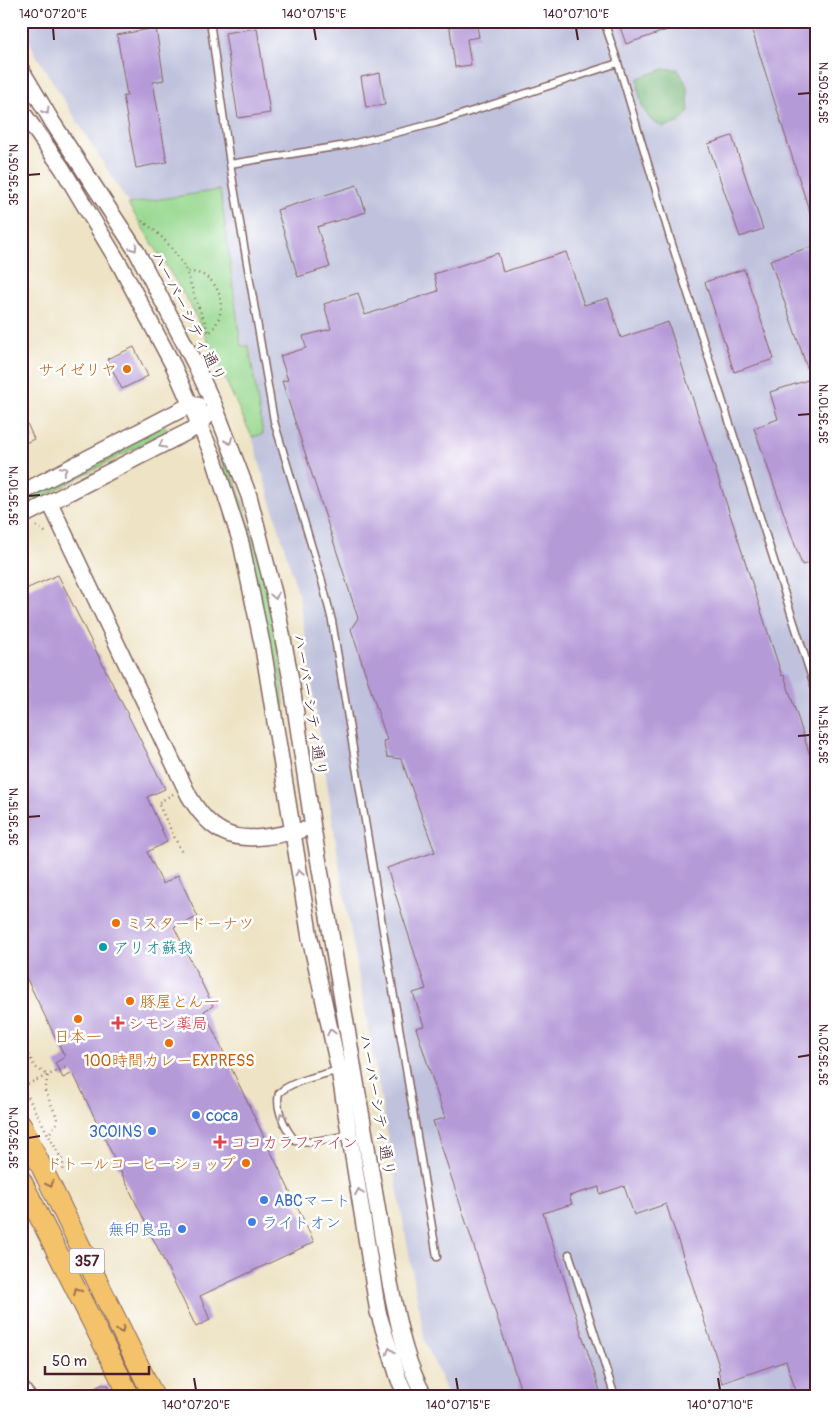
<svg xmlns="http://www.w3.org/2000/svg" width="838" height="1418" viewBox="0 0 838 1418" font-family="Pangolin,'Klee One',sans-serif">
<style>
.industrial{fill:#c0c2dd}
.green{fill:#97d88f;stroke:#707c5d}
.forest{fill:#79b87a;stroke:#626c52}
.building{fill:#b59ad8}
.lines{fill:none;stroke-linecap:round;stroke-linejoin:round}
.service-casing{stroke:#836461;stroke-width:9}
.tertiary-casing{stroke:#836461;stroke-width:18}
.trunk-casing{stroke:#836461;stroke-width:22}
.path{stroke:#836461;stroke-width:2.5;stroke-dasharray:1 4;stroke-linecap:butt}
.service{stroke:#fff;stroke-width:6}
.tertiary{stroke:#fff;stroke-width:15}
.trunk{stroke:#f3c26a;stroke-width:20}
.oneway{stroke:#ae9aa0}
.oneway2{stroke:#9e704a}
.ticks{fill:none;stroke:#4a1f2b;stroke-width:2}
.food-dot{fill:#e8710a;stroke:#fff;stroke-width:2}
.culture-dot{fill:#0f9aa8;stroke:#fff;stroke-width:2}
.health-dot{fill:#e0444e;stroke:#fff;stroke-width:2}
.shop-dot{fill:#3f7fe0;stroke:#fff;stroke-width:2}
.labels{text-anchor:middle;stroke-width:5;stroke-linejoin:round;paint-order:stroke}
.shield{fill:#fff;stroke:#80626b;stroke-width:1}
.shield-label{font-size:15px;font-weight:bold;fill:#4a1f2b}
.street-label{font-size:16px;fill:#4a1f2b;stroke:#fff}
.food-label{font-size:16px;fill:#c56008;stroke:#fff;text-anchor:end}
.culture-label{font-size:16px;fill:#0d838f;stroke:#fff;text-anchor:start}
.health-label{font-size:16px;fill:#be3a42;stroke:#fff;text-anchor:start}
.shop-label{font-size:16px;fill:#366cbe;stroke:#fff;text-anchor:start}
.neatline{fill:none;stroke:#4a1f2b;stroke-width:2}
.ticks-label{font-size:12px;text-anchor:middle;fill:#4a1f2b}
</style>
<rect width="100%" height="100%" fill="#fff"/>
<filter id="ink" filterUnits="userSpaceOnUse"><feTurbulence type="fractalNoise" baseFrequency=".02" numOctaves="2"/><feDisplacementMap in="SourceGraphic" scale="10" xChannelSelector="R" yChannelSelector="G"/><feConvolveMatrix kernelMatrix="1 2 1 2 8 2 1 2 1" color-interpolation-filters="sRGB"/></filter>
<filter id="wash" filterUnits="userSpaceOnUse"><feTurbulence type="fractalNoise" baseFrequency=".0096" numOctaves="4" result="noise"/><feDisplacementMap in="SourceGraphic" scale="20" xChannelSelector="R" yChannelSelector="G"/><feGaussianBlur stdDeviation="1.12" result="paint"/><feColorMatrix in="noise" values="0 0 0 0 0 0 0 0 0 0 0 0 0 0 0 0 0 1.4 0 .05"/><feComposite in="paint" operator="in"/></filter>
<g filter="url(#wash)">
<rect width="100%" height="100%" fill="#eee3c5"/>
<!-- industrial -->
<path class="industrial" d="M21,21H817V1397H449L425,1342L342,883L299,597L252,437L263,434L250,345L242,346L220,190L128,203L36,55L21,25Z"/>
<!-- green -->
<path class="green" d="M220,190L241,346H249L263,434L252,437L191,306L128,204Z
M164,425L167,428L166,431L21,509V500Z
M220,447H222C251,518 270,593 281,668C284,691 284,714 285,737L259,590L218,450Z"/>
<!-- forest -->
<path class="forest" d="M664,69H678L687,86L689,111L679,123L663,127C660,125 654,123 652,121C641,110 637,92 638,78Z"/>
<g id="blocks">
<!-- building -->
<path class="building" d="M449,21H476L479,37L467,39L471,65L455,67Z
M618,21H688V23L626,44Z
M749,21H817V225L814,226Z
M156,28L164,80L153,82L167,162L136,168L123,96H127L117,35Z
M257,28L270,113L238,118L225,33Z
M380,73L385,105L366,107L361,77Z
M732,136L763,229L740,237L708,144Z
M357,185L366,212L317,227L330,267L298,277L277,210Z
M817,245V561L802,565L754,428L778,419L770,392L811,379L770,260Z
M566,252L584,305L608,298L621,338L668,322L782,676L784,675L817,777V1397H798L786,1361L722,1383L718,1370L720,1369L666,1204L634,1215L624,1186L600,1194L599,1187L569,1196L572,1204L543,1213L602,1397H523L433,1121L445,1118L416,1028L424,1026L413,993L426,989L387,868L435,852L401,759L387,757L383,741L387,740L351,629L358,618L282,381L288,380L280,356L306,348L303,336L331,329L324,304L358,293L365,315L438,291L434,274L498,253L503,272Z
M744,269L774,359L734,372L705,282Z
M134,347L148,376L122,389L107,359Z
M21,410L34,439L21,445Z
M58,575L165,789L147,797L167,842L147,852L163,884L178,875L198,917L174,927L213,1006L204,1011L314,1242L200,1296L210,1320L196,1327L73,1073L63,1078L55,1063L65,1057L21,967V591Z
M101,1385H108L114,1397H79Z"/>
</g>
</g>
<g filter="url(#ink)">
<use href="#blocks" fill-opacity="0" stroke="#836461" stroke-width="1"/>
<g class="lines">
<!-- service casing -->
<g class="service-casing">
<path id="service" d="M210,21L230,164L274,421L322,581L332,621L437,1257
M604,21L618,63L670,238L817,694
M230,164L347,145L436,123L618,63
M339,1070C322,1075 291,1081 279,1093C275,1108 285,1129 295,1140L310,1142L350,1135
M569,1254L615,1397"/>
</g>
<!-- tertiary casing -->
<g class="tertiary-casing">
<path id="tertiary" d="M21,69L53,123L137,252L194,362L215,407L249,496L274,593L291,680L313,828L390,1283C398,1321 405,1363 425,1397
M21,110L62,168L120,265L174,367L213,456L241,543L263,648L310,938L339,1070L378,1312L399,1380L407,1397
M21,493L190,405H198
M50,503L189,796C220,848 249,841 302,830
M21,517L199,426L215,407
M21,1388L28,1397"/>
</g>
<!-- trunk casing -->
<g class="trunk-casing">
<path id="trunk" d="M21,1125L154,1397
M21,1180L130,1397"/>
</g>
<!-- path -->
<path class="path" d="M142,221C162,234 176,252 187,272C220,270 232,312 209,333L195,298L187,272
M36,526L48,534
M173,794L158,803L182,853
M21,1042L35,1067L48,1075L45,1091L57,1117V1123L48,1135
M21,1084L63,1162V1171
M23,1086L69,1066"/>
<!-- service -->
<use href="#service" class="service"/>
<!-- tertiary -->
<use href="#tertiary" class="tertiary"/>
<!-- trunk -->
<use href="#trunk" class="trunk"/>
</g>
<!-- one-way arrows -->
<defs><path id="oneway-chevron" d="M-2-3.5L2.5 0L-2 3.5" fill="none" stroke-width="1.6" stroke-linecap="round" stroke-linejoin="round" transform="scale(1.25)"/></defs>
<g class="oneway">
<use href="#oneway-chevron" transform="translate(46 111) rotate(58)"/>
<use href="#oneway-chevron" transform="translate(134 248) rotate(58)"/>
<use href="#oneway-chevron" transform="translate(229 441) rotate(68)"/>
<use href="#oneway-chevron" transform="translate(162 445) rotate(153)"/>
<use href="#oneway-chevron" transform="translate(64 470) rotate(-28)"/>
<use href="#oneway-chevron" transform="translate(275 596) rotate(78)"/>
<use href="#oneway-chevron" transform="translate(299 873) rotate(-99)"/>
<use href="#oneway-chevron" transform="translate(331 1032) rotate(-102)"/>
<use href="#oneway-chevron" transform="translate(282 1116) rotate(-113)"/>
<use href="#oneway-chevron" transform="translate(359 1192) rotate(-99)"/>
<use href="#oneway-chevron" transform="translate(390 1351) rotate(-107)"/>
</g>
<g class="oneway2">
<use href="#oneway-chevron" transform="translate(50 1184) rotate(64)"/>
<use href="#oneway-chevron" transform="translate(77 1291) rotate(-117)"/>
<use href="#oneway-chevron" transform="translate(121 1330) rotate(64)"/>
</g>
</g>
<!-- ticks -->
<path class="ticks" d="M53,28L54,40M314,28L316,40M576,28L578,40M798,94L810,93M28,175L40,174M798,415L810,414M28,496L40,495M798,736L810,735M28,817L40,816M798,1057L810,1055M28,1138L40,1136M194,1378L196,1390M456,1378L458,1390M718,1378L720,1390"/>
<!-- markers -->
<g class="food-dot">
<circle cx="127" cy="369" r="5"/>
<circle cx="116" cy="923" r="5"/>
<circle cx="130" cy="1001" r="5"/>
<circle cx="78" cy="1019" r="5"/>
<circle cx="169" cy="1043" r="5"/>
<circle cx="246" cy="1163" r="5"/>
</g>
<circle class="culture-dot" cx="103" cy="947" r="5"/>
<g class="health-dot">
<path d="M115.5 1015.5h5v5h5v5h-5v5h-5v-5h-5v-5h5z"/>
<path d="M217.5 1134.5h5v5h5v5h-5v5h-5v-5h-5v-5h5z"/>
</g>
<g class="shop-dot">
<circle cx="196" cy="1115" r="5"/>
<circle cx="152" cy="1131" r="5"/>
<circle cx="264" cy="1200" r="5"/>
<circle cx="252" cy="1222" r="5"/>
<circle cx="182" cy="1229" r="5"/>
</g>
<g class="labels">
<!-- shield labels -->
<rect class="shield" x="69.5" y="1248.5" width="35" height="25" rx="4"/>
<g class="shield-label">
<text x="87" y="1266">357</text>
</g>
<!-- street labels -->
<g class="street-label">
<text transform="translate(189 316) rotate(63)" y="6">ハーバーシティ通り</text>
<text transform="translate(311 705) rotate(81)" y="6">ハーバーシティ通り</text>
<text transform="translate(378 1105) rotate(80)" y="6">ハーバーシティ通り</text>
</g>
<!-- food labels -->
<g class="food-label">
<text x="117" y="375">サイゼリヤ</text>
<text x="126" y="929" text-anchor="start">ミスタードーナツ</text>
<text x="140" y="1007" text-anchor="start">豚屋とん一</text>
<text x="78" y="1042" text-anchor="middle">日本一</text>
<text x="169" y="1066" text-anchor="middle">100時間カレーEXPRESS</text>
<text x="236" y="1169">ドトールコーヒーショップ</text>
</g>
<!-- culture labels -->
<g class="culture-label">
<text x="113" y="953">アリオ蘇我</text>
</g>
<!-- health labels -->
<g class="health-label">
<text x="128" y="1029">シモン薬局</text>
<text x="230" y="1148">ココカラファイン</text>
</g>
<!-- shop labels -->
<g class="shop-label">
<text x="206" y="1121">coca</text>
<text x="142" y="1137" text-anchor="end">3COINS</text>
<text x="274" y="1206">ABCマート</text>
<text x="262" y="1228">ライトオン</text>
<text x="172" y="1235" text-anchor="end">無印良品</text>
</g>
</g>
<!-- margin -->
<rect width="838" height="1418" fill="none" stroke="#fff" stroke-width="55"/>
<!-- scale -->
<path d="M45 1366v8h104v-8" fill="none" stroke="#4a1f2b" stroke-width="2.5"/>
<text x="52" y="1366" font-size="15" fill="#4a1f2b" stroke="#ffffff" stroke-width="4" paint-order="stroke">50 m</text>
<rect x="28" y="28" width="782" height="1362" class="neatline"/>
<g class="ticks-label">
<text x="53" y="18">140°07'20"E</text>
<text x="314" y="18">140°07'15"E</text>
<text x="576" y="18">140°07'10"E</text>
<text transform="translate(824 93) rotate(-90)" y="4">35°35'05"N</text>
<text transform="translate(14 175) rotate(-90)" y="4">35°35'05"N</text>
<text transform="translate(824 414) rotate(-90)" y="4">35°35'10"N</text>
<text transform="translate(14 496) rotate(-90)" y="4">35°35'10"N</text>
<text transform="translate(824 735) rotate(-90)" y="4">35°35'15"N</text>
<text transform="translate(14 817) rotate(-90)" y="4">35°35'15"N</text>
<text transform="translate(824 1055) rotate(-90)" y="4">35°35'20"N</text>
<text transform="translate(14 1138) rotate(-90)" y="4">35°35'20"N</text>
<text x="196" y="1409">140°07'20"E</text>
<text x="458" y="1409">140°07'15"E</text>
<text x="720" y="1409">140°07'10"E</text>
</g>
</svg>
